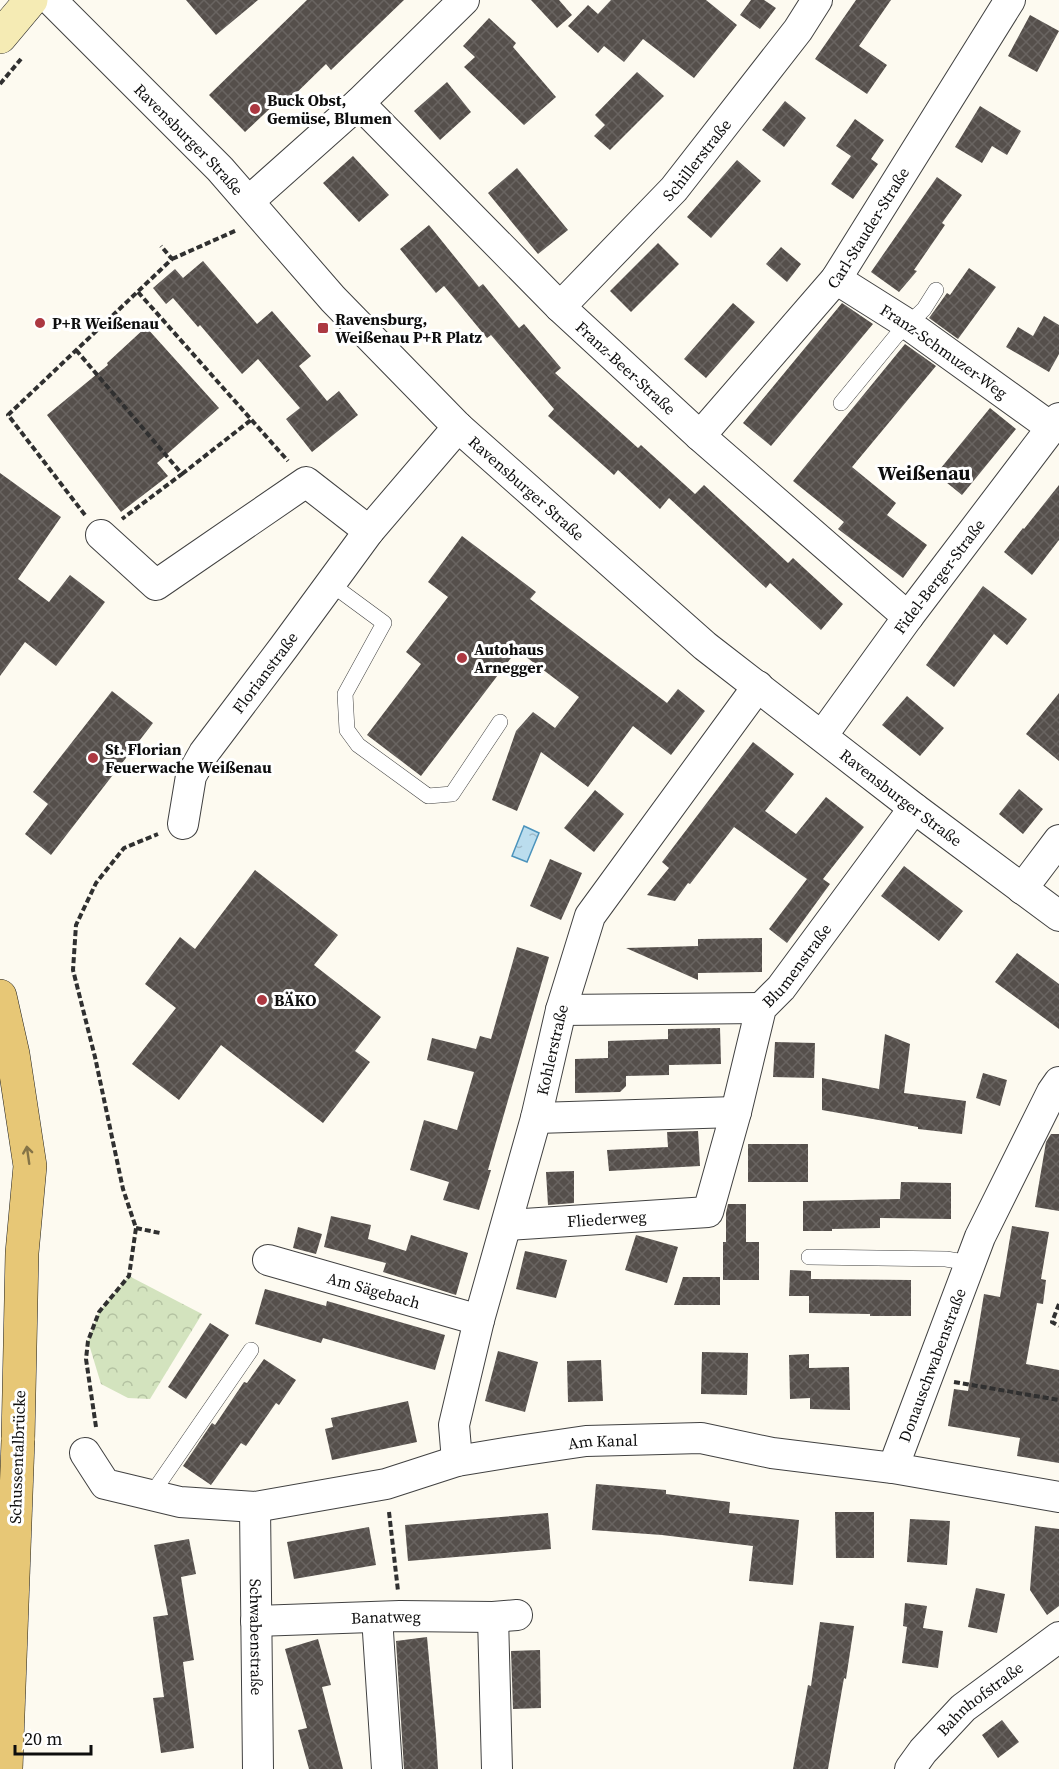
<svg xmlns="http://www.w3.org/2000/svg" width="1059" height="1769" viewBox="0 0 1059 1769" font-family="'Source Serif 4',serif">
<style>
.park{fill:url(#park-crowns)}
.water{fill:url(#water-ripples);stroke:#4b93bc;stroke-width:1.5}
.building{fill:url(#building-cross-hatch)}
.lines{fill:none;stroke-linecap:round;stroke-linejoin:round}
.service-casing{stroke:#414141;stroke-width:16}
.minor-casing{stroke:#414141;stroke-width:32}
.secondary-casing{stroke:#303030;stroke-width:34}
.primary-casing{stroke:#1f1f1f;stroke-width:34}
.path{stroke:#303030;stroke-width:4;stroke-dasharray:6 3;stroke-linecap:butt}
.service{stroke:#fff;stroke-width:15}
.minor{stroke:#fff;stroke-width:30}
.secondary{stroke:#f5ebb4;stroke-width:33}
.primary{stroke:#e7c776;stroke-width:33}
.primary-bridge-casing{stroke:#1f1f1f;stroke-width:34;stroke-linecap:butt}
.primary-bridge{stroke:#e7c776;stroke-width:33}
.oneway{stroke:#857447}
.poi-dot{fill:#ac3841;stroke:#fff;stroke-width:2}
.labels{text-anchor:middle;stroke-width:6;stroke-linejoin:round;paint-order:stroke}
.poi-label{font-size:16px;font-weight:bold;fill:#0e0e0e;stroke:#fff;text-anchor:start}
.street-label{font-size:16px;fill:#0e0e0e;stroke:#fff}
.quarter-label{font-size:20px;font-weight:bold;fill:#0e0e0e;stroke:#fff}
</style>
<defs>
<pattern id="park-crowns" width="20" height="18" patternUnits="userSpaceOnUse" patternTransform="scale(1.5)"><rect width="20" height="18" fill="#d3e3be"/><path d="M2 6a3 3 0 1 1 6 0M12 15a3 3 0 1 1 6 0" fill="none" stroke="#b4c2a2"/></pattern>
<pattern id="water-ripples" width="26" height="14" patternUnits="userSpaceOnUse" patternTransform="scale(1.5)"><rect width="26" height="14" fill="#bde"/><path d="M2 4q2-2 4 0t4 0M15 11q2-2 4 0t4 0" fill="none" stroke="#a0bccb"/></pattern>
<pattern id="building-cross-hatch" width="8" height="8" patternUnits="userSpaceOnUse" patternTransform="scale(1.5)"><rect width="8" height="8" fill="#554f4b"/><path d="M0 0l8 8M0 8l8-8" fill="none" stroke="#696461"/></pattern>
</defs>
<rect width="100%" height="100%" fill="#fdfaf0"/>
<!-- park -->
<path class="park" d="M129,1276L202,1314L150,1399L128,1398L101,1384L88,1341L99,1312Z"/>
<!-- water -->
<path class="water" d="M524,826L539,833L527,862L512,856Z"/>
<!-- building -->
<path class="building" d="M186,0H258L216,35Z
M307,0H404L331,70L326,64L283,106L278,101L245,132L209,95Z
M531,0H559L572,15L557,28Z
M611,0H706L737,25L694,78L643,39L624,62L604,46L598,53L568,26L588,5L598,14Z
M751,0H764L776,8L760,29L740,15Z
M856,0H891L859,46L887,65L867,94L815,59Z
M1030,15L1059,31L1037,72L1008,56Z
M489,18L516,43L513,47L556,97L524,125L464,67L475,57L463,46Z
M637,72L664,96L610,150L594,136L605,125L595,115Z
M447,82L471,112L440,140L414,111Z
M785,101L806,118L784,147L762,130Z
M980,106L1021,131L1007,155L992,146L982,163L955,147Z
M855,119L884,140L871,159L878,164L853,199L831,184L851,156L836,146Z
M353,156L389,195L359,222L323,183Z
M737,160L761,181L711,238L687,217Z
M517,168L568,230L538,254L488,193Z
M937,177L962,195L942,223L945,225L914,270L917,271L899,292L871,272Z
M429,225L479,287L483,284L519,328L524,324L561,368L555,373L638,448L641,445L695,494L704,485L788,563L793,558L843,604L821,630L770,583L766,588L669,498L660,509L618,470L614,475L548,416L554,409L491,335L487,338L444,286L436,293L400,249Z
M658,243L679,264L631,312L610,291Z
M781,247L801,264L787,282L766,264Z
M203,261L257,324L272,311L311,356L299,366L327,401L339,391L358,415L312,452L286,419L300,408L258,359L242,374L200,325L198,327L173,298L166,304L153,288L175,269L183,278Z
M969,268L996,287L958,339L929,318L947,293L950,295Z
M733,303L755,322L706,378L684,359Z
M842,303L873,324L771,446L743,423Z
M1044,316L1059,325V354L1049,372L1006,347L1018,327L1033,336Z
M146,327L219,408L157,463L168,476L121,512L47,415L108,365L107,363Z
M905,344L936,366L852,467L896,503L887,515L927,545L903,578L838,529L844,522L793,481Z
M990,408L1016,429L962,495L936,474Z
M0,473L61,517L18,579L49,602L70,575L105,602L56,666L25,642L0,676Z
M1059,485V540L1032,575L1004,552L1023,528L1024,529Z
M462,536L536,592L530,599L667,703L678,689L705,711L671,755L633,726L588,787L541,752L517,811L492,800L516,731L533,712L555,728L579,697L517,650L421,776L367,735L421,664L406,652L448,597L428,582Z
M983,586L1027,619L1007,645L994,634L954,687L926,665Z
M112,691L153,723L51,855L25,834L48,804L33,792Z
M1059,693V761L1026,734Z
M907,696L944,728L920,756L882,725Z
M753,742L794,774L765,811L796,834L826,797L864,827L823,879L830,884L787,943L769,929L807,879L734,827L690,884L688,883L675,901L647,895L669,868L662,862Z
M1019,789L1043,809L1023,834L999,814Z
M595,790L624,814L594,852L564,828Z
M550,859L582,873L561,920L530,906Z
M904,866L963,911L939,941L881,896Z
M255,870L338,935L314,965L381,1017L355,1051L370,1062L323,1123L221,1045L179,1100L132,1064L176,1008L145,984L180,937L195,949Z
M762,938V972L698,973V980L626,948L698,946V939Z
M517,947L549,957L488,1170H491L479,1210L443,1200L449,1182L410,1170L424,1120L457,1130L474,1072L427,1060L432,1038L476,1049L480,1036L491,1039Z
M1017,953L1059,984V1029L995,982Z
M720,1028L721,1064L669,1065V1075L626,1076V1086L620,1092L575,1093V1059L608,1058V1041L668,1039V1029Z
M885,1034L910,1044L904,1093L966,1101L962,1134L918,1129V1127L822,1110V1078L879,1089Z
M775,1042L815,1043L814,1078L773,1077Z
M983,1073L1007,1080L1000,1106L976,1098Z
M698,1131L700,1166L609,1171L607,1150L668,1147L667,1132Z
M1051,1134H1059V1211L1035,1207L1046,1142Z
M748,1144H808V1182H748Z
M574,1171V1203L548,1205L546,1172Z
M901,1182L951,1183V1219L880,1218V1228L832,1229V1231H803V1201L900,1199Z
M728,1204H746V1242H759V1280H723V1242H726V1213Z
M331,1216L371,1225L368,1239L406,1251L411,1235L468,1253L456,1295L383,1272L386,1263L324,1247Z
M1012,1226L1049,1232L1041,1279L1046,1280L1043,1304L1037,1303L1026,1364L1059,1370V1463L1017,1456L1020,1438L948,1426L954,1389L968,1391L984,1294L1000,1297Z
M298,1227L322,1234L316,1254L293,1248Z
M636,1235L678,1247L667,1283L625,1270Z
M525,1251L567,1260L556,1298L516,1289Z
M790,1270L811,1271V1279L911,1280V1316H870V1314L809,1313V1296H789Z
M683,1277H720V1305H674Z
M265,1289L326,1306L327,1301L445,1335L435,1370L323,1338L321,1343L255,1324Z
M210,1323L229,1335L186,1399L168,1387Z
M498,1351L538,1362L525,1412L485,1401Z
M702,1352L748,1353L747,1395L701,1394Z
M809,1354V1368L849,1367L850,1410L810,1409V1398L790,1399L789,1355Z
M264,1359L296,1380L279,1405L276,1403L246,1446L241,1443L211,1485L183,1466L212,1423L215,1425L244,1382L247,1383Z
M601,1360L603,1401L568,1402L567,1361Z
M408,1401L417,1442L332,1460L325,1429L333,1427L331,1418Z
M596,1484L666,1490V1494L730,1502L729,1513L799,1520L793,1585L749,1581L753,1546L662,1535L592,1530Z
M835,1512H874V1558H836Z
M548,1513L551,1549L408,1561L405,1525Z
M910,1519L950,1521L947,1565L907,1562Z
M1035,1526L1059,1529V1606L1047,1615L1030,1590Z
M369,1527L376,1565L294,1579L287,1542Z
M189,1539L196,1574L181,1577L194,1660L183,1662L194,1748L161,1753L153,1698L164,1697L153,1617L168,1615L154,1545Z
M976,1588L1005,1594L997,1633L968,1627Z
M905,1603L927,1606L923,1628L943,1631L938,1668L902,1663L907,1627L903,1626Z
M820,1622L854,1626L846,1679L844,1678L828,1769H793L808,1685L811,1686Z
M427,1637L436,1736L438,1769H404L396,1641Z
M318,1639L331,1685L322,1687L343,1769H309L298,1730L307,1728L285,1649Z
M540,1650L541,1708L513,1709L511,1651Z
M1002,1720L1019,1742L998,1758L982,1735Z"/>
<g class="lines">
<!-- service casing -->
<g class="service-casing">
<path id="service" d="M841,403L896,336L924,309L936,290
M331,584L384,623L345,694L347,730L358,745L428,796L452,794L500,722
M809,1257L946,1259L970,1263
M151,1495L251,1350"/>
</g>
<!-- minor casing -->
<g class="minor-casing">
<g id="minor">
<path id="s1" d="M51,0L220,169L333,299L458,427L705,646L914,808L1059,916"/>
<path id="s2" d="M359,103L560,307L700,436L908,617"/>
<path d="M249,201L359,103L464,0"/>
<path id="s3" d="M836,279L909,325L1052,428"/>
<path id="s4" d="M560,307L674,189L798,30L817,0"/>
<path id="s5" d="M700,436L836,279L1010,0"/>
<path d="M101,535L156,585L306,482L369,531"/>
<path id="s6" d="M822,736L908,617L1059,418"/>
<path id="s7" d="M183,824L191,776L204,753L284,647L369,531L458,427"/>
<path d="M1022,889L1059,840"/>
<path d="M561,1010L761,1008"/>
<path d="M536,1118L736,1112"/>
<path id="s8" d="M507,1225L708,1212L736,1112L761,1008L781,988L914,808"/>
<path id="s9" d="M268,1260L479,1320"/>
<path id="s10" d="M85,1453L105,1484L180,1502L255,1507L386,1484L457,1461L518,1451L586,1441L701,1438L772,1453L893,1468L1059,1497"/>
<path id="s11" d="M457,1461L454,1425L479,1320L536,1118L561,1010L590,916L758,686"/>
<path id="s12" d="M893,1468L980,1237L1052,1092L1059,1082"/>
<path id="s13" d="M255,1507L258,1769"/>
<path d="M377,1617L387,1769"/>
<path d="M493,1617L497,1769"/>
<path id="s14" d="M256,1621L400,1616L493,1617L517,1615"/>
<path id="s15" d="M910,1769L923,1751L963,1708L1059,1637"/>
</g>
</g>
<!-- secondary casing -->
<g class="secondary-casing">
<path id="secondary" d="M0,37L31,0"/>
</g>
<!-- primary casing -->
<g class="primary-casing">
<path id="primary" d="M0,996L13,1054L30,1166L22,1253L18,1440"/>
</g>
<!-- path -->
<path class="path" d="M0,84L21,59
M172,259L237,230
M138,292L288,461
M76,350L182,474L122,519
M182,474L251,420
M85,515L8,415L172,259L161,246
M136,1228L160,1233
M1059,1304L1052,1322L1059,1326
M954,1382L1059,1400
M96,1427L86,1359L88,1341L99,1312L129,1276L136,1228L123,1189L95,1057L73,970L76,925L96,883L124,848L158,834
M389,1512L398,1591"/>
<!-- service -->
<use href="#service" class="service"/>
<!-- minor -->
<use href="#minor" class="minor"/>
<!-- secondary -->
<use href="#secondary" class="secondary"/>
<!-- primary -->
<use href="#primary" class="primary"/>
<!-- primary-bridge casing -->
<g class="primary-bridge-casing">
<path id="primary-bridge" d="M6,1769L18,1440"/>
</g>
<!-- primary-bridge -->
<use href="#primary-bridge" class="primary-bridge"/>
</g>
<!-- one-way arrows -->
<defs><path id="oneway-shaft" d="M-6 0H5M1.5-3L5.5 0L1.5 3" fill="none" stroke-width="1.6" stroke-linecap="round" stroke-linejoin="round" transform="scale(1.5)"/></defs>
<use class="oneway" href="#oneway-shaft" transform="translate(28 1155) rotate(-98)"/>
<!-- markers -->
<g class="poi-dot">
<circle cx="255" cy="109" r="6"/>
<circle cx="40" cy="323" r="6"/>
<rect x="317" y="322" width="12" height="12" rx="3"/>
<circle cx="462" cy="658" r="6"/>
<circle cx="93" cy="758" r="6"/>
<circle cx="262" cy="1000" r="6"/>
</g>
<g class="labels">
<!-- poi labels -->
<g class="poi-label">
<text x="267" y="106">Buck Obst,<tspan x="267" dy="18">Gemüse, Blumen</tspan></text>
<text x="335" y="325">Ravensburg,<tspan x="335" dy="18">Weißenau P+R Platz</tspan></text>
<text x="52" y="329">P+R Weißenau</text>
<text x="474" y="655">Autohaus<tspan x="474" dy="18">Arnegger</tspan></text>
<text x="105" y="755">St. Florian<tspan x="105" dy="18">Feuerwache Weißenau</tspan></text>
<text x="274" y="1006">BÄKO</text>
</g>
<!-- street labels -->
<g class="street-label">
<text dy="6" stroke="none"><textPath href="#s1" startOffset="196">Ravensburger Straße</textPath></text>
<text dy="6" stroke="none"><textPath href="#s4" startOffset="201">Schillerstraße</textPath></text>
<text dy="6" stroke="none"><textPath href="#s5" startOffset="268">Carl-Stauder-Straße</textPath></text>
<text dy="6" stroke="none"><textPath href="#s3" startOffset="130">Franz-Schmuzer-Weg</textPath></text>
<text dy="6" stroke="none"><textPath href="#s2" startOffset="376">Franz-Beer-Straße</textPath></text>
<text dy="6" stroke="none"><textPath href="#s1" startOffset="682">Ravensburger Straße</textPath></text>
<text dy="6" stroke="none"><textPath href="#s6" startOffset="198">Fidel-Berger-Straße</textPath></text>
<text dy="6" stroke="none"><textPath href="#s7" startOffset="176">Florianstraße</textPath></text>
<text dy="6" stroke="none"><textPath href="#s1" startOffset="1168">Ravensburger Straße</textPath></text>
<text dy="6" stroke="none"><textPath href="#s8" startOffset="468">Blumenstraße</textPath></text>
<text dy="6" stroke="none"><textPath href="#s11" startOffset="424">Kohlerstraße</textPath></text>
<text dy="6" stroke="none"><textPath href="#s8" startOffset="100">Fliederweg</textPath></text>
<text dy="6" stroke="none"><textPath href="#s9" startOffset="110">Am Sägebach</textPath></text>
<text dy="6" stroke="none"><textPath href="#s12" startOffset="110">Donauschwabenstraße</textPath></text>
<text dy="6" stroke="none"><textPath href="#s10" startOffset="544">Am Kanal</textPath></text>
<text transform="translate(17 1457) rotate(-88)" y="6">Schussentalbrücke</text>
<text dy="6" stroke="none"><textPath href="#s14" startOffset="130">Banatweg</textPath></text>
<text dy="6" stroke="none"><textPath href="#s13" startOffset="130">Schwabenstraße</textPath></text>
<text dy="6" stroke="none"><textPath href="#s15" startOffset="100">Bahnhofstraße</textPath></text>
</g>
<!-- quarter labels -->
<g class="quarter-label">
<text x="924" y="480">Weißenau</text>
</g>
</g>
<!-- scale -->
<path d="M15 1745v9h76v-9" fill="none" stroke="#0e0e0e" stroke-width="3"/>
<text x="24" y="1745" font-size="18" fill="#0e0e0e" stroke="#ffffff" stroke-width="4.5" paint-order="stroke">20 m</text>
</svg>
